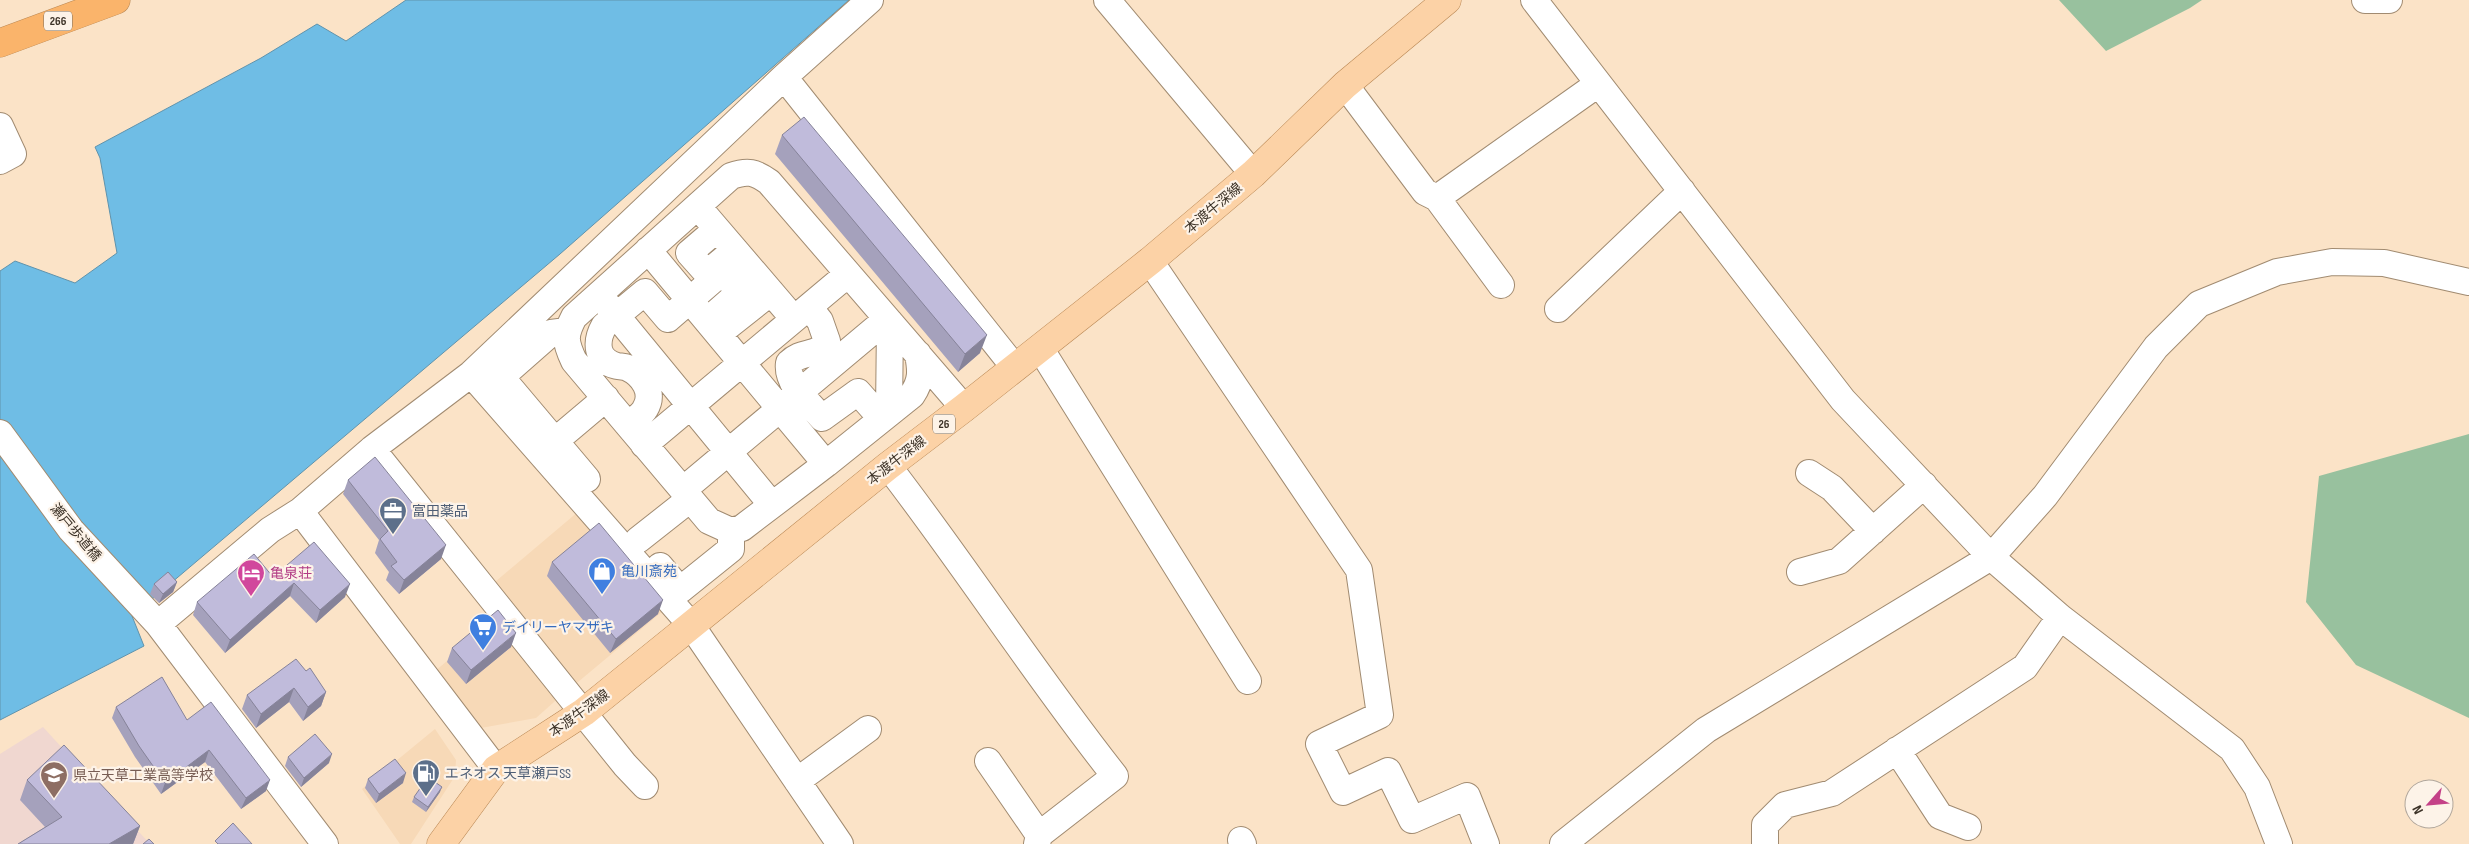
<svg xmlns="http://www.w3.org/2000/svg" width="2469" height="844" viewBox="0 0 2469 844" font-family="'Sofia Sans Condensed','Noto Sans JP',sans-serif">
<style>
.built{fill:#f7d9b7}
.education{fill:#f0d7d0}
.green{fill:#98c19e}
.water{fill:#6fbde5;stroke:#6093ac}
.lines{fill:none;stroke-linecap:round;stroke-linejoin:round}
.minor-casing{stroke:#a18b71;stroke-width:28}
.major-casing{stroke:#b88653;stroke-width:29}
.highway-casing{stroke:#b88653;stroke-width:29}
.minor{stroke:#fff;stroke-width:26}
.major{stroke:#fcd2a6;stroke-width:28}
.highway{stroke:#fab46b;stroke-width:28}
.wall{fill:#a5a1bc}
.shaded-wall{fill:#868399}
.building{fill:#c0bbdb;stroke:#868399}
.labels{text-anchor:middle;stroke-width:4.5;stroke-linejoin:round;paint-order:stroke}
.shield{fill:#fdf3e8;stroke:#766c61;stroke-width:1}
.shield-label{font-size:12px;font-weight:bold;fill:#3c3227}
.street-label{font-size:14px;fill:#3c3227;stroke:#fdf3e8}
.service-label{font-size:14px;fill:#4e5e75;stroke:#fdf3e8;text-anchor:start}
.shop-label{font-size:14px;fill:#366cbe;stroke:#fdf3e8;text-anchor:start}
.hotel-label{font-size:14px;fill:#b23c85;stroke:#fdf3e8;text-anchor:start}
.education-label{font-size:14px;fill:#785e54;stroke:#fdf3e8;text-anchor:start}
</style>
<rect width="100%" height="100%" fill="#fbe3c7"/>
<!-- built -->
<path class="built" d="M579,511L663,611L572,687L489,587Z
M500,616L563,694L536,718L475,729L434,672Z
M435,729L456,760L455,776L411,844H400L362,789Z"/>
<!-- education -->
<path class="education" d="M43,727L150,844H0V754Z"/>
<!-- green -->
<path class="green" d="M2059,0H2202L2190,8L2106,51Z
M2469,434V718L2356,665L2306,602L2319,476Z"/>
<!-- water -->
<path class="water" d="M406,0H849L560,254L132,616L144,646L0,720V271L15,261L75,283L117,253L100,158L95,147L261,58L317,24L346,41Z"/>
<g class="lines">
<!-- minor casing -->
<g class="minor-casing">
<path id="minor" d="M1107,0L1253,174
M1534,0L1843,400L1991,557L2060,617L2232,749L2257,787L2279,844
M2365,0H2389
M784,77L1015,368
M1345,85L1425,192L1437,198L1501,285
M0,126L13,154L0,161
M1437,198L1598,84
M705,215L794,319
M648,250L826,464
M1150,261L1359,570L1380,715L1319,744L1343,792L1388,771L1412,820L1467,796L1486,844
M606,303L772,505
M809,307L820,321L827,341C817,358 803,349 789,363C786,384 809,403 822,418L858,392L882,419
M1558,309L1682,191
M707,321L740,292L717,265L735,250
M567,331L551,333L501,377L587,479
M718,334L771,292
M1040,348L1248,681
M918,354C921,371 922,380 912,395L826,464L742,528L731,531L709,521L574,361C565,342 564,336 574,317L731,176C748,170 755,172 769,182C834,258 899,333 964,408
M471,374L691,625L840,844
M889,413L890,322
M628,425C633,420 642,415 645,409C655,393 643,375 628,368C624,366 621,367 617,366C596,361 595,342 604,326L645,292L668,319L713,280L689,253L717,229
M0,433L71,530L158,624L325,844
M555,441L606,398
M644,445L848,274
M372,449L625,765L645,786
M888,466C966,567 1035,675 1115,776L1039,835L1037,844
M1809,473L1832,488L1873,531
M683,490L887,319
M638,540L690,499
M660,566L680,590L731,549V531
M1800,572L1839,561L1924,485
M158,624L270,530L300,511
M1897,750L1940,816L1968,827
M988,761L1039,835
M496,769L300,511L372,449L471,374L784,77L870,0
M797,781L868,729
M1241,840L1243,844
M1563,844L1706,730L1991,557L2045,496L2156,347L2199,304L2277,272L2332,262L2384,263L2469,282
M1765,844V825L1785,805L1832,793L2025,667L2060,617"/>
</g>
<!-- major casing -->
<g class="major-casing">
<path id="major" d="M441,844L496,769L584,712L888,466L964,408L1150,261L1253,174L1345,85L1447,0"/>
</g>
<!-- highway casing -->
<g class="highway-casing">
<path id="highway" d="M0,43L116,0"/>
</g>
<!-- minor -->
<use href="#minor" class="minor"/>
<!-- major -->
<use href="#major" class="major"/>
<!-- highway -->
<use href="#highway" class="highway"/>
</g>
<!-- wall -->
<path class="wall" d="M782,135L980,353L958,372L775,154Z
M348,480L441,559L399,594L386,580L389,572L375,553L379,540L343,494Z
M552,562L658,614L610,653L547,576Z
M273,577L345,597L316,623L290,596L225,653L193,615L197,602Z
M177,582L173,592L159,603L150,594L154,584Z
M511,647L466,684L447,662L452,648Z
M306,671L326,692L321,706L303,721L289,702L256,728L242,709L247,695Z
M116,707L187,720L266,791L241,809L205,762L161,794L135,757L112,718Z
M288,757L329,763L301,787L285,766Z
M368,779L403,783L376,803L365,788Z
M27,780L140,826L133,844H18L45,827L20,800Z
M440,792L426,812L412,802L414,797Z"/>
<!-- shaded-wall -->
<path class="shaded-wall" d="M987,335L980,353L958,372L965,354Z
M446,545L441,559L399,594L404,580Z
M177,582L173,592L159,603L163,594Z
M294,583L290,596L225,653L230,640Z
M350,584L345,597L316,623L320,610Z
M663,600L658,614L610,653L616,639Z
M516,633L511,647L466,684L471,670Z
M294,688L289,702L256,728L261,714Z
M326,692L321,706L303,721L308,707Z
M209,750L205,762L161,794L165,783Z
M332,754L329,763L301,787L304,778Z
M406,773L403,783L376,803L379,794Z
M270,780L266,791L241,809L246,798Z
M442,787L440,792L426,812L428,807Z
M140,826L133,844H109Z"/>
<!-- building -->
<path class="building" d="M804,117L987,335L965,354L782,135Z
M375,457L446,545L404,580L391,566L397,562L380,539L388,531L348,480Z
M599,523L663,600L616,639L552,562Z
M314,542L350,584L320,610L294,583L230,640L197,602L254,554L273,577Z
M168,572L177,582L163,594L154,584Z
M498,610L516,633L471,670L452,648Z
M296,659L306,671L310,668L326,692L308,707L294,688L261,714L247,695Z
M162,677L187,720L211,702L270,780L246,798L209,750L165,783L139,746L116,707Z
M315,734L332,754L304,778L288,757Z
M64,745L140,826L109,844H18L62,817L27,780Z
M395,759L406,773L379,794L368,779Z
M428,777L442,787L428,807L414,797Z
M233,823L252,844H218L215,841Z
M149,839L154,844H143Z"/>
<!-- icons -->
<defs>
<g id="office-pin" transform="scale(1.4375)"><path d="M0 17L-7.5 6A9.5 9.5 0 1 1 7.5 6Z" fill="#5c6f8a" stroke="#fdf3e8"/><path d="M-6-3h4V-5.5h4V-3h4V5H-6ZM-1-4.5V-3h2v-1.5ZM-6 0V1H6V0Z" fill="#fff"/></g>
<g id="shop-pin" transform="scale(1.4375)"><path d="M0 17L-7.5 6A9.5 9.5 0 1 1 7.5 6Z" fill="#3f7fe0" stroke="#fdf3e8"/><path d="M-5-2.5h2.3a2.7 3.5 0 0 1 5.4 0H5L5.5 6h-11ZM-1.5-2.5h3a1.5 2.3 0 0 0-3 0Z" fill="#fff"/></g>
<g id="hotel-pin" transform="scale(1.4375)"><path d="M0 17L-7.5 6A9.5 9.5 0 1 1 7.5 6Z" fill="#d1479c" stroke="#fdf3e8"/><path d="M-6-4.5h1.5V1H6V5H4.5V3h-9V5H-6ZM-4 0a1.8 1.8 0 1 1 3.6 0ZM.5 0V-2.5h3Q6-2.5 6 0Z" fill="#fff"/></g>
<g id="supermarket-pin" transform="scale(1.4375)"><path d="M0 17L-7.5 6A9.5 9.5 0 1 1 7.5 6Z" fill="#3f7fe0" stroke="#fdf3e8"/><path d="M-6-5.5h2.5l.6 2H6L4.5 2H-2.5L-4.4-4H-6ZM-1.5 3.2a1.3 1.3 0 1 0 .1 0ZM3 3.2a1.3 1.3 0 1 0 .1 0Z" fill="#fff"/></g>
<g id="fuel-pin" transform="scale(1.4375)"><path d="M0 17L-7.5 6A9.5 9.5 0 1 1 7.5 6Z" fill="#5c6f8a" stroke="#fdf3e8"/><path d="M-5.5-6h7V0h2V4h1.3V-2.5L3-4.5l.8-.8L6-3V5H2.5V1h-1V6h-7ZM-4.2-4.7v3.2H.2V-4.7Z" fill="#fff"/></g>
<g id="school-pin" transform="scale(1.4375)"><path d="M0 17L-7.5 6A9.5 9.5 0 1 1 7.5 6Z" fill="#8d6e63" stroke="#fdf3e8"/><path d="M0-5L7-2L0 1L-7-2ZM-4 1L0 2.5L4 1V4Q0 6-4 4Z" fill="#fff"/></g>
</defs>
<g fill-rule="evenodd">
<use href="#office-pin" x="393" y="511"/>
<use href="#shop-pin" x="602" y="571"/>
<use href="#hotel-pin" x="251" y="573"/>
<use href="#supermarket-pin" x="483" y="627"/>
<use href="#fuel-pin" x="426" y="773"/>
<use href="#school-pin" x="54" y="775"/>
</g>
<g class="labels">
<!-- shield labels -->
<g class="shield">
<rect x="44" y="11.5" width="28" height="19" rx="4"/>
<rect x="933" y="414.5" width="22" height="19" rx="4"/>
</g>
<g class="shield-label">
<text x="58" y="25">266</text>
<text x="944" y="428">26</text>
</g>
<!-- street labels -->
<g class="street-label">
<text transform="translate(1213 208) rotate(-40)" y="5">本渡牛深線</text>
<text transform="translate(896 460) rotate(-38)" y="5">本渡牛深線</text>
<text transform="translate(76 532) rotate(50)" y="5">瀬戸歩道橋</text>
<text transform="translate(579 713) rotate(-36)" y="5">本渡牛深線</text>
</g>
<!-- service labels -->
<g class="service-label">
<text x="412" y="516">富田薬品</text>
<text x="445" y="778">エネオス 天草瀬戸SS</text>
</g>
<!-- shop labels -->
<g class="shop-label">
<text x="621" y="576">亀川斎苑</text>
<text x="502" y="632">デイリーヤマザキ</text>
</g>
<!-- hotel labels -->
<g class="hotel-label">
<text x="270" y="578">亀泉荘</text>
</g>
<!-- education labels -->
<g class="education-label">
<text x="73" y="780">県立天草工業高等学校</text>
</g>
</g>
<!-- north arrow -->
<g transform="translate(2429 804) rotate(243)"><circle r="24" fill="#fdf3e8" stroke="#b0a69b"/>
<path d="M0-4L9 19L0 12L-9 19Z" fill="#c44187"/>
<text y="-8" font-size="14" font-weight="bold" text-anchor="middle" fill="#3c3227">N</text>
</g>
</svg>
